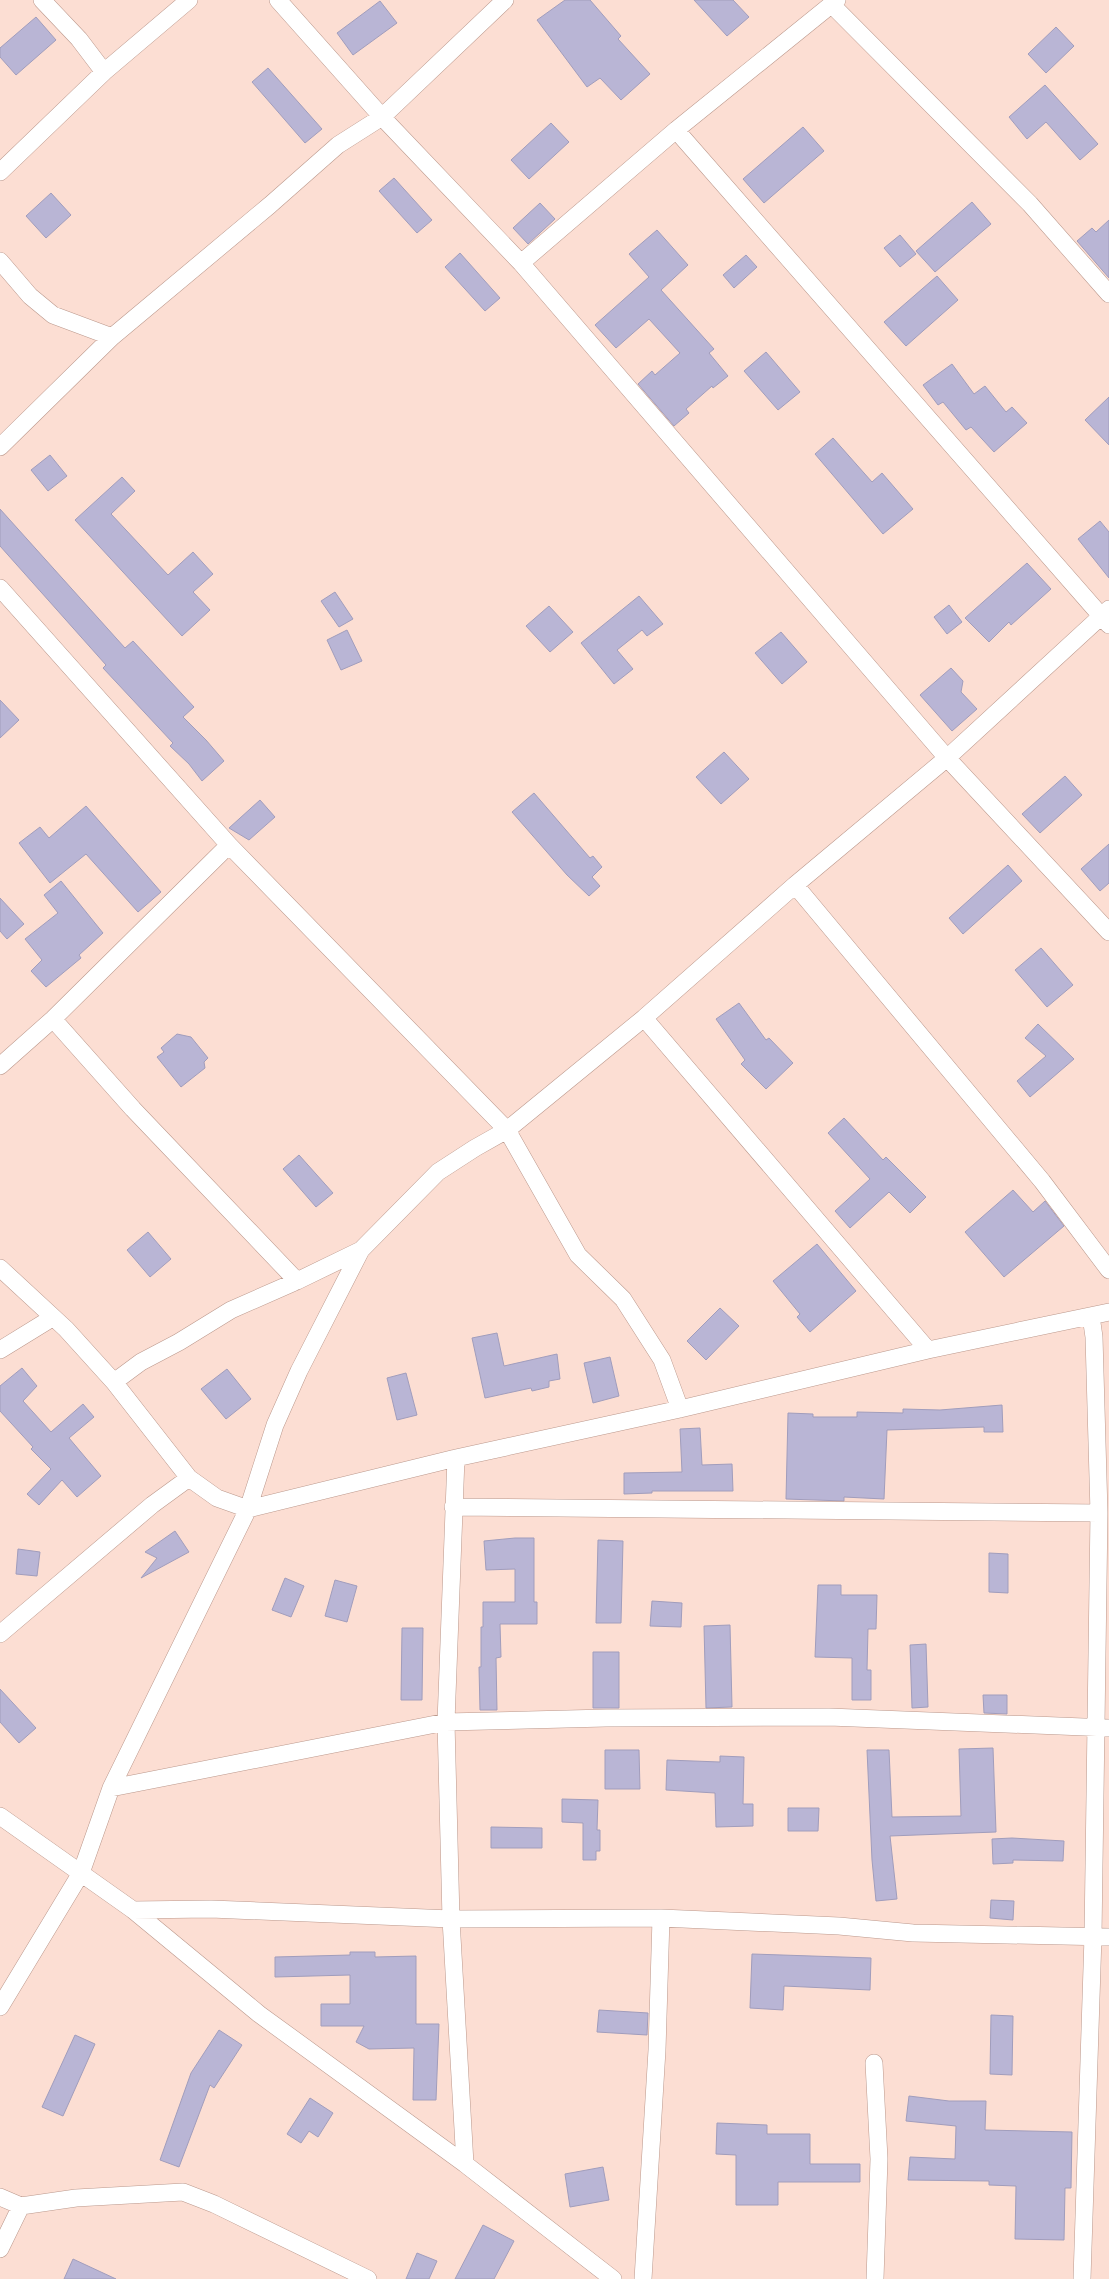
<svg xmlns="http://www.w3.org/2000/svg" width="1109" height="2279" viewBox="0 0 1109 2279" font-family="Ubuntu,sans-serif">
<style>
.building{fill:#b9b5d5;stroke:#a19dbc}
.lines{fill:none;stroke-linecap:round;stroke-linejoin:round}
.street-casing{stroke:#bb988c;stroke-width:18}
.street{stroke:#fff;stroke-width:17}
</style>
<rect width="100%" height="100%" fill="#fcded3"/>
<!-- building -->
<path class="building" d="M565,0H590L621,36L618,39L650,74L621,100L600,78L587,87L537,20Z
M694,0H733L749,17L727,36Z
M380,1L397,23L353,55L337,33Z
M36,17L56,40L16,75L0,57V48Z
M1056,27L1074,46L1046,73L1028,54Z
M268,68L322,129L305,143L252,82Z
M1045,85L1098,144L1080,160L1046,122L1027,139L1009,117Z
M551,123L569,142L529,179L511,160Z
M803,127L824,151L764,203L743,179Z
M394,178L432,220L417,233L379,191Z
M51,193L71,215L46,238L26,216Z
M972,202L991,224L935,272L916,251Z
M540,203L555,219L528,244L513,228Z
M1109,220V278L1077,241L1092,228L1096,232Z
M657,230L688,265L661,290L714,349L709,353L728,376L713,388L712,386L686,409L689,413L674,426L638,384L652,371L655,375L680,353L649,319L616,348L595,325L649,277L629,254Z
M900,235L916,254L900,267L884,248Z
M460,253L500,298L485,311L445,267Z
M746,255L757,267L734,288L723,275Z
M937,276L958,300L906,346L884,322Z
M766,352L800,392L778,410L744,371Z
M952,364L974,394L985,386L1006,412L1012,407L1027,423L994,452L971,427L966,430L943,402L938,405L923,385Z
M1109,397V445L1085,420Z
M833,438L872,482L882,473L913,509L883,534L815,454Z
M50,455L67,476L48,491L31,470Z
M122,477L135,491L111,514L168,575L193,552L213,574L193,592L210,610L182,636L75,520Z
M0,509L125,648L133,641L194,707L183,717L206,740L224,761L202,781L189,764L170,746L173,743L103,668L106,665L0,546Z
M1100,521L1109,532V578L1078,539Z
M1027,563L1051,589L1011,625L1009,622L989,642L965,618Z
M335,592L353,619L339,627L321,601Z
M639,596L663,624L647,636L642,630L617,650L633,669L614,684L581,643Z
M949,605L962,622L947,634L934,617Z
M549,606L573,632L550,652L526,626Z
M347,630L362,661L341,670L327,640Z
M781,632L807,662L782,684L755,653Z
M951,668L963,681L961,692L977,709L952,731L920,695Z
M0,700L19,720L0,738Z
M724,752L749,779L721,804L696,777Z
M1065,776L1082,795L1040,833L1022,814Z
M534,793L590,858L593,856L602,867L592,877L600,886L589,896L567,875L512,812Z
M260,800L275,817L249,840L229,828Z
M86,806L161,892L138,912L86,854L50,883L19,843L40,827L49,838Z
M1109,844V883L1100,891L1081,869Z
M1008,865L1022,881L963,934L949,918Z
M61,881L103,933L79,955L81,958L46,987L31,971L42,960L25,939L58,913L44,895Z
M0,898L24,924L7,939L0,931Z
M1041,948L1073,985L1047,1007L1015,970Z
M739,1003L766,1040L769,1038L793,1063L766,1089L741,1064L745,1060L716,1019Z
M1038,1024L1074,1059L1030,1097L1017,1081L1046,1056L1025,1038Z
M177,1034L191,1037L208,1058L204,1062L205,1068L181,1087L157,1057L164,1052L161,1048Z
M844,1118L883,1160L886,1157L926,1197L910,1213L889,1192L850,1228L835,1211L870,1179L828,1133Z
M299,1155L333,1193L316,1207L283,1169Z
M1013,1190L1033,1212L1045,1201L1064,1226L1004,1277L965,1232Z
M148,1232L171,1259L150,1277L127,1250Z
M817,1244L856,1291L810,1332L797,1317L800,1314L773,1281Z
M720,1308L739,1326L706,1360L687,1341Z
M497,1333L504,1366L557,1354L560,1379L549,1381V1387L532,1391L531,1388L485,1398L472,1338Z
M610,1357L619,1396L593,1403L584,1363Z
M22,1368L37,1386L23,1401L51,1432L83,1404L94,1417L69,1438L101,1476L77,1497L62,1480L39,1505L27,1494L51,1469L31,1449L33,1447L0,1411V1386Z
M227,1369L251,1399L226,1419L201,1389Z
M406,1373L417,1415L397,1420L387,1378Z
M1002,1405L1003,1432H984V1427L887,1430L884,1499L844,1497V1501L786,1499L788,1413L813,1414V1417H857V1412L903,1413V1409L940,1410Z
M700,1428L702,1465L732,1464L733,1491H652V1493L624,1494V1473L682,1472L680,1429Z
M175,1531L189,1552L141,1578L157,1558L145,1552Z
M515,1538H534V1602H537V1624H500L501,1657L496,1658L497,1710H480L479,1667H481V1627H483V1602H515V1569L486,1570L484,1541Z
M598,1540L623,1541L621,1623H596Z
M18,1549L40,1552L37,1576L16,1574Z
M989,1553L1008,1554V1593L989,1592Z
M285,1578L304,1586L291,1617L272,1610Z
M335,1580L357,1586L347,1622L325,1616Z
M818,1585H841V1595H877L876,1629H868L867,1670H871V1700H852V1658L815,1657Z
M652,1601L682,1603L681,1627L650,1626Z
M730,1625L732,1707L706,1708L704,1626Z
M402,1628H423L422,1700H401Z
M926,1644L928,1707L912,1708L910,1645Z
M593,1652H619V1708H593Z
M0,1689L36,1728L19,1743L0,1722Z
M983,1695H1007V1714L984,1713Z
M993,1748L996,1832L890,1836L897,1899L876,1901L872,1860L867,1750H889L892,1817L961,1816L959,1749Z
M605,1750H639L640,1789H605Z
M720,1756L744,1757L743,1804H753V1826L716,1827L715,1793L666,1790L667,1760L720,1762Z
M562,1799L598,1800L597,1830H600V1851H596V1860H583V1823L562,1822Z
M788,1808H819L818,1831H788Z
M491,1827L542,1828V1848H491Z
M1012,1838L1064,1841L1063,1861L1013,1860V1863L993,1864L992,1839Z
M991,1900L1014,1901L1013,1920L990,1918Z
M350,1952H375V1957L416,1956V2024H439L436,2100H413L414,2048L369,2049L356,2042L364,2026H321V2004H350V1975L275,1977V1957L350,1955Z
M752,1954L871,1958L870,1990L784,1986L783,2010L750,2008Z
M599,2010L648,2013L647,2035L597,2032Z
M991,2015L1013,2016L1012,2075L990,2074Z
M219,2030L242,2045L214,2088L210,2085L179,2167L160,2160L191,2073Z
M75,2035L95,2044L63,2116L42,2107Z
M909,2096L949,2101H986L985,2130L1072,2132L1071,2188H1065L1064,2240L1015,2239L1016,2186L989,2185V2181L908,2180L910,2157L955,2159L956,2126L906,2121Z
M310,2098L333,2113L318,2137L309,2131L301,2143L287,2134Z
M717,2123L767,2125V2134H810V2164H860V2182H778V2205H736V2155L716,2154Z
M603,2167L609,2200L570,2207L565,2174Z
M483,2225L514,2241L494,2279H455Z
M417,2253L437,2261L429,2279H406Z
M73,2259L116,2279H64Z"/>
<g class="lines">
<!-- street casing -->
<g class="street-casing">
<path id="street" d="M42,0L79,39L104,72
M278,0L382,117L521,263L947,758L1109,932
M832,5L1030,204L1109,294
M676,130L1109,625
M0,172L104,72L189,0
M0,261L30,296L53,315L112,337
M521,263L676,130L837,0
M0,447L112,337L270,205L338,145L382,117L505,0
M0,588L229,845L507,1130L578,1255L623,1299L662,1360L680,1409
M795,885L1042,1181L1109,1270
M644,1018L928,1350
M53,1019L133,1109L297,1281
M0,1066L53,1019L229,845
M0,1268L66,1329L114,1382L189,1478L217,1498L248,1509L275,1425L299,1371L361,1250L438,1172L475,1148L507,1130L644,1018L795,885L947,758L1109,609
M0,1350L52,1318
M114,1382L141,1362L179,1342L231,1310L297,1281L361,1250
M456,1458L446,1722L451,1919L465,2164
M453,1507L1099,1513
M0,1634L152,1505L189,1478
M111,1788L446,1722L606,1718L829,1717L1109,1728
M0,1816L133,1910L259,2014L465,2164L613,2279
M133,1910L211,1909L451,1919L661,1918L839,1926L913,1933L1109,1937
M0,2007L81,1873L111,1788L248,1509L456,1458L680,1409L928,1350L1109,1312
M874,2063L879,2159L875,2279
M0,2197L21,2206L76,2198L183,2192L214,2204L368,2279
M0,2249L21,2206
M643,2279L657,2050L661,1918
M1082,2279L1093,1936L1099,1513L1094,1337L1091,1316"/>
</g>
<!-- street -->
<use href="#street" class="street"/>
</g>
</svg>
